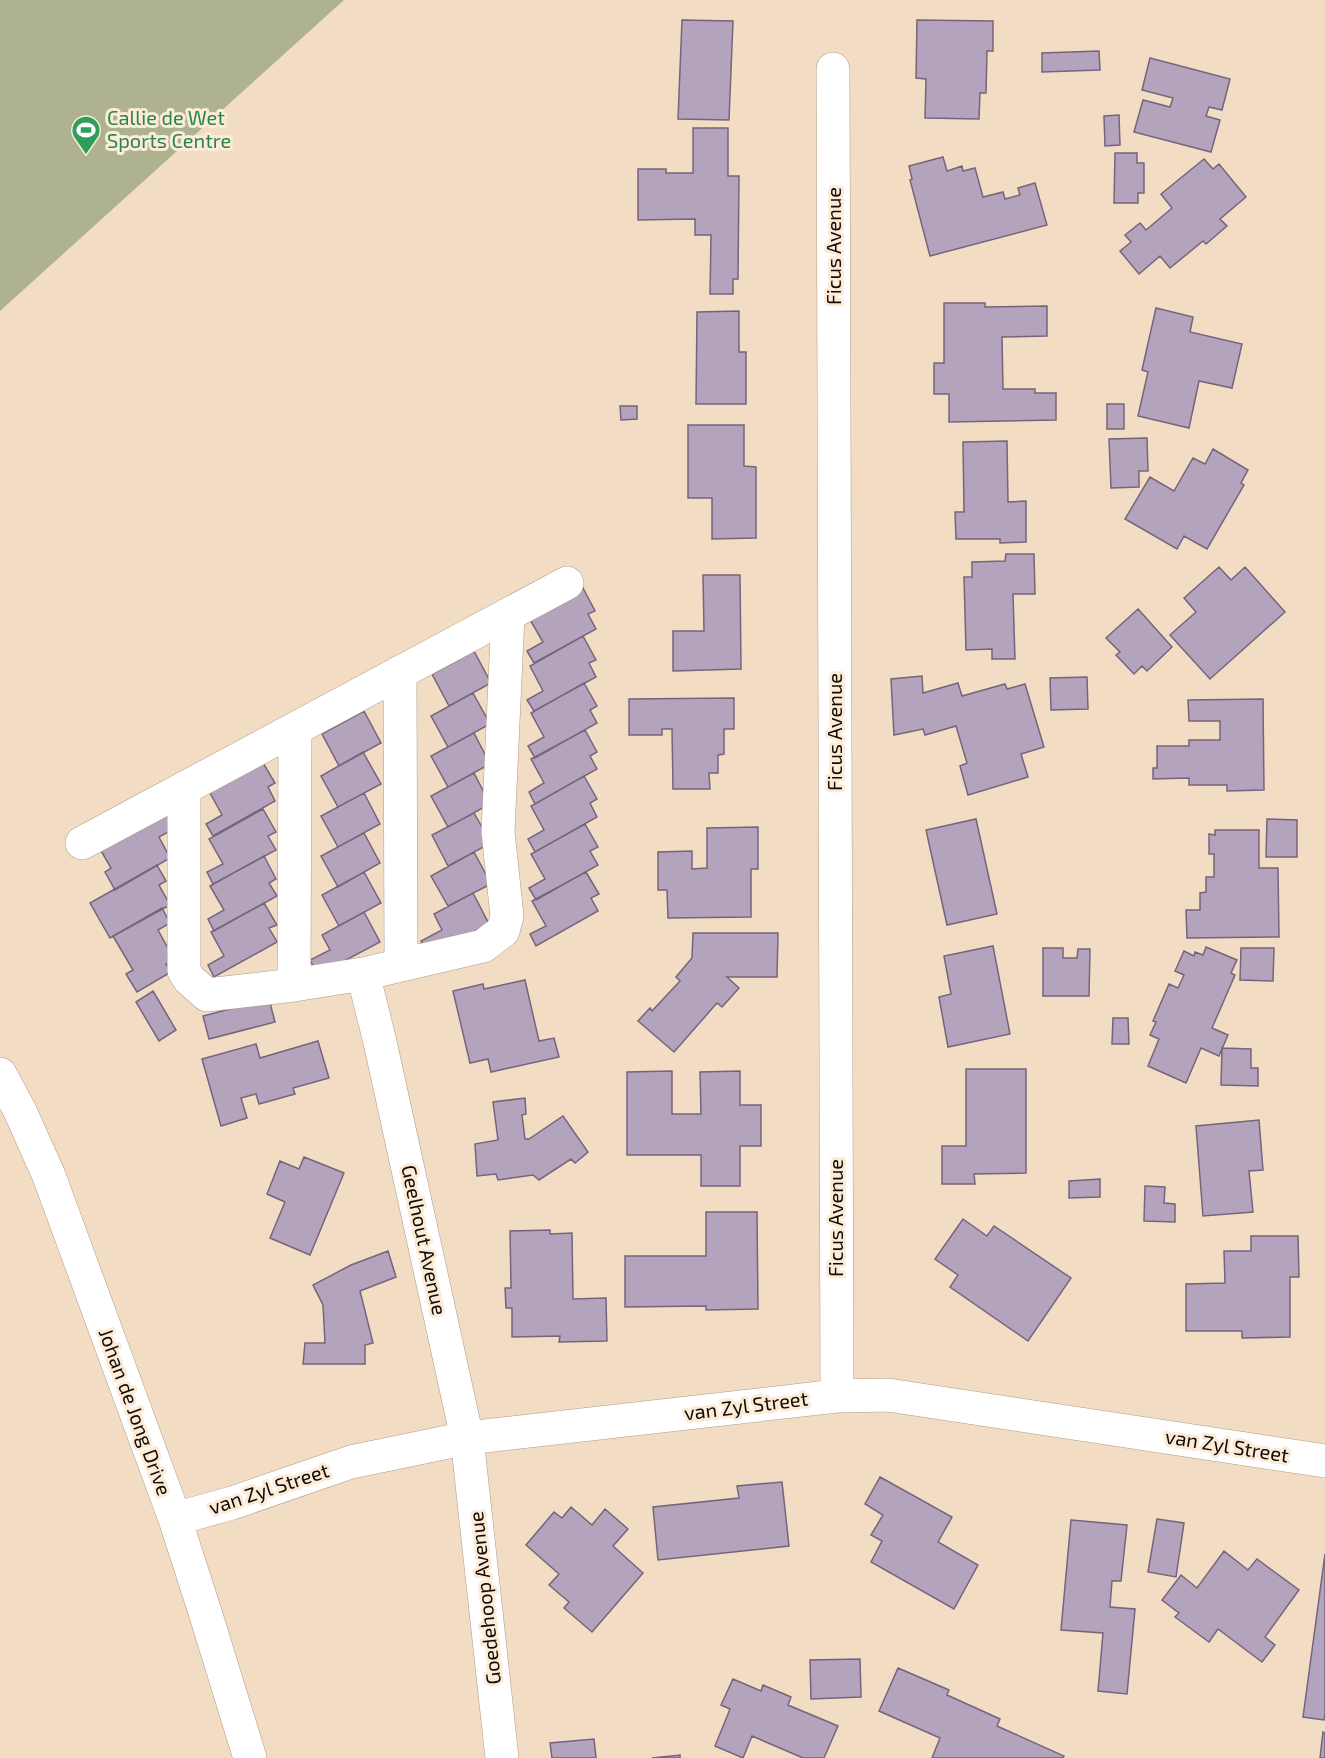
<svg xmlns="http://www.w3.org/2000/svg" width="1325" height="1758" viewBox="0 0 1325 1758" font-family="'Exo 2',sans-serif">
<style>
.green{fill:#afb291}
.building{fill:#b4a3bc;stroke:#75647b;stroke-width:1.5}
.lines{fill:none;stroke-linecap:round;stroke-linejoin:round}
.minor-casing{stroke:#af9b84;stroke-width:34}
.minor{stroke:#fff;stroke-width:33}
.labels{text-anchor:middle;stroke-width:6;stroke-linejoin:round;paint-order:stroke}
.leisure-label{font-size:20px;fill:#27864d;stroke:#fcebd7;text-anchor:start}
.street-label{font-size:20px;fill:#110b04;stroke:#fcebd7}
</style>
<rect width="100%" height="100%" fill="#f2ddc4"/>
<!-- green -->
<path class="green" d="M0,0H344L0,311Z"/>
<!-- building -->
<path class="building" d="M682,20L733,21L729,120L678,119Z
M917,20L993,21V51H987L986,93H980L979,119L925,118L926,79L916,78Z
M1099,51L1100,70L1042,72V53Z
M1150,58L1230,79L1222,110L1209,107L1206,116L1220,120L1211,152L1134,132L1143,100L1170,107L1173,98L1142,90Z
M1119,115L1120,145L1105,146L1104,116Z
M693,128H728V176H739L738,279H733V294H710L711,235H695V219L638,220V169H666V173H693Z
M1115,153H1137V163H1144V193H1138V203H1114Z
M943,157L947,171L962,166L963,171L975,168L983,197L1003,192L1005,199L1020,195L1018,188L1035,183L1047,225L930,256L910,180L912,179L909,166Z
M1204,159L1213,169L1219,164L1246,197L1220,219L1227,226L1206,244L1203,241L1170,268L1160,256L1139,274L1120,251L1131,242L1125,235L1140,223L1146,230L1172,208L1161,194Z
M944,303H985V307L1047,306V336L1002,337L1003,389H1035V393H1056V420L949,422V394H934V363H944Z
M1156,308L1193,317L1190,332L1242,344L1232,388L1199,381L1189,428L1138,416L1148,372L1142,370Z
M739,311V352H746V404H696L697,312Z
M1107,404H1124V429H1107Z
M620,406H637V419L621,420Z
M688,425H744V466L756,467V538L712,539V498H688Z
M1147,438L1148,471H1139V487L1111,488L1109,439Z
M1007,441L1008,502L1026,501V542L1000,543V539H956L955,512H964L963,442Z
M1213,449L1248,470L1241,483L1244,485L1207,549L1184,536L1177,549L1125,519L1150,477L1174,491L1193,458L1205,464Z
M1006,554H1034L1035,594H1013L1015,659H992V649L966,650L964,577H972V562L1005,561Z
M1219,567L1231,580L1245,567L1285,612L1210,679L1170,635L1196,612L1184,598Z
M703,575H740L741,669L673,671V631H704Z
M583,588L595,611L588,614L596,629L534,663L527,651L543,642L529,618Z
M1138,609L1172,647L1147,671L1142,666L1134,674L1116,655L1120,652L1106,638Z
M583,636L596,660L589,663L596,677L534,711L527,700L543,691L530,666Z
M474,651L491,683L449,706L432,674Z
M922,676L923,693L958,683L962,696L1005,684L1007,689L1025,684L1044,747L1021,754L1028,777L968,795L960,766L967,763L956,726L925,735L923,729L894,735L891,679Z
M1087,677L1088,709L1051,710L1050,678Z
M584,683L597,706L590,710L597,723L535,758L528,746L544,737L531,713Z
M473,693L490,724L448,747L431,716Z
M734,698V729H724V754L718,755V773H709L710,789H673L672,729H662V735H629V699Z
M1263,699L1264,790L1227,791V785H1189V778L1153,779V768H1157V746H1189V740H1220V721H1189L1188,700Z
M364,711L381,743L339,766L322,734Z
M585,730L597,752L590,756L597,769L535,804L529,792L544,783L531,759Z
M474,733L490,764L448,787L431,756Z
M363,752L381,784L338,807L321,776Z
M262,761L275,783L268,787L275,801L213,836L206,824L222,815L209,791Z
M474,773L490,804L448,827L431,796Z
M584,776L597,799L590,803L597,817L535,852L528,839L544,830L531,806Z
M364,793L380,824L338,847L321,816Z
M263,809L276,832L268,836L276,850L213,884L207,872L223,864L209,839Z
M171,810L179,826L159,837L170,858L115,890L105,872L111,868L100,849Z
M474,813L491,843L448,866L432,835Z
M976,819L997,914L947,925L926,830Z
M1267,819L1297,820V857H1266Z
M585,824L598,847L590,851L598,865L536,900L529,888L545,879L531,854Z
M758,827V869H751V917L668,918L667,890H658V852L692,851V869L707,868V828Z
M1215,830H1259V868H1278L1279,937L1187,938L1186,910H1200V893L1206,892V877H1214V854H1209V834L1215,835Z
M364,833L380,863L338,887L321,856Z
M474,852L491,884L448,906L431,876Z
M264,856L276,879L269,883L277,896L214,931L208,919L224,910L210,886Z
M157,865L166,881L159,885L170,905L110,938L90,903Z
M364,872L381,903L339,926L322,895Z
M586,872L599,894L591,898L598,911L536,946L530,934L546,926L532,901Z
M473,893L489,924L428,955L421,941L442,930L434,914Z
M264,903L277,925L269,928L277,942L214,977L208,965L224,956L211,932Z
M162,908L170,923L158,930L174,959L166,964L171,972L137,992L126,974L133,970L113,936Z
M364,912L380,942L318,975L310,960L330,950L322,935Z
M693,933H778L777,977H727L739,988L722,1007L717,1003L674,1052L638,1021L650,1008L652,1011L680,981L676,977L692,958Z
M993,946L1010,1034L948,1047L939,997L951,994L944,956Z
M1206,947L1237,960L1231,973L1235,975L1212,1028L1228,1035L1219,1056L1201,1048L1186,1083L1148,1066L1159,1039L1150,1035L1156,1022L1153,1021L1169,984L1178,988L1184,975L1175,971L1184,951L1194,956L1195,952L1203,955Z
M1043,948H1063V958H1077L1078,949H1090L1089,996H1043Z
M1241,948H1274L1273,981L1240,980Z
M525,980L539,1041L554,1038L559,1057L491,1072L488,1059L470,1063L453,991L483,984L484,989Z
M153,991L176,1030L159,1041L136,1002Z
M269,999L275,1022L209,1039L203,1016Z
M1113,1018H1128L1129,1044H1112Z
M318,1041L329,1078L293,1088L295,1094L259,1104L256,1094L241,1098L247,1118L221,1126L202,1059L256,1044L260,1058Z
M1222,1048L1251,1049V1068H1258V1086L1221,1085Z
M966,1069H1026V1173L974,1174L975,1184H942V1146H966Z
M672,1071V1114H701L700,1072L740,1071V1105H761V1146H740V1186H701V1155H627V1072Z
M525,1098L526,1114L522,1115L525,1139H529L563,1116L588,1152L575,1163L571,1159L539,1180L533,1175L498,1180L496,1174L477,1176L475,1144L498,1140L493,1102Z
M1259,1120L1263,1170L1249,1171L1253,1212L1203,1216L1196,1126Z
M304,1157L344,1173L310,1255L270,1238L285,1202L267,1194L280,1161L299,1169Z
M1100,1179V1197L1069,1198V1181Z
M1145,1186L1165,1187L1164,1203L1175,1204V1222L1144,1221Z
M706,1212H757L758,1309L706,1310V1306L625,1307V1256H706Z
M963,1219L987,1236L994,1226L1071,1278L1028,1341L950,1287L958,1275L935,1259Z
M550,1230V1234L572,1233L573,1299L606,1298L607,1341L559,1342L560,1336L512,1337V1308H506L505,1288H511L510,1231Z
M1251,1236H1298L1299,1277H1290V1337L1242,1338V1331H1186V1284L1225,1283L1224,1251H1251Z
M388,1251L396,1277L360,1291L373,1343L365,1345V1364H303L305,1343H325L323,1305L313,1285L351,1265Z
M880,1477L952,1517L938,1542L978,1565L954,1609L871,1562L882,1541L871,1535L883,1515L865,1504Z
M782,1482L789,1546L658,1560L653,1507L739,1498L737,1486Z
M571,1507L592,1525L605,1509L628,1529L613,1546L643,1573L592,1632L564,1608L569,1602L549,1585L559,1574L526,1545L554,1512L562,1518Z
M1157,1519L1184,1523L1176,1577L1148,1572Z
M1071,1520L1127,1525L1121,1581H1112L1110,1607L1135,1609L1127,1694L1098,1691L1103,1633L1061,1630Z
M1224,1551L1248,1570L1257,1559L1299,1590L1265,1637L1275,1645L1262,1662L1218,1629L1209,1642L1175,1617L1179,1613L1162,1600L1181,1575L1197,1588Z
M1325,1554V1714L1324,1720L1303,1717Z
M860,1659L861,1697L811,1699L810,1660Z
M898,1668L949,1690L947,1695L1000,1719L997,1726L1064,1756L1063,1758H932L940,1738L879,1711Z
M733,1679L761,1691L763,1685L791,1697L788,1705L838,1726L824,1758H803L752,1736L743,1758L715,1746L730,1709L721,1705Z
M1323,1732L1325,1733V1758H1320Z
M594,1739L596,1758H552L550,1743Z
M680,1755V1758H652Z"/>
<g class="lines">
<!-- minor casing -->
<g class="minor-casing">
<path id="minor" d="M833,69L837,1396
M400,672L401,965
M184,788V971L189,979L207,995L294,985L363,974L483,946L503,931L507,916L498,832L508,615
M82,843L567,583
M363,974L380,1042L467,1438L502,1758
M294,985L295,729
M0,1074L20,1111L49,1176L175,1519L205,1612L250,1758
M175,1519L232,1503L351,1462L467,1438L837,1396L888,1395L1325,1461"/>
</g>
<!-- minor -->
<use href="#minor" class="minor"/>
</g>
<!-- icons -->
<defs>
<g id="stadium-pin" transform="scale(1.5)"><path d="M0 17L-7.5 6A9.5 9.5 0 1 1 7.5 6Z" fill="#2e9e5b" stroke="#fcebd7"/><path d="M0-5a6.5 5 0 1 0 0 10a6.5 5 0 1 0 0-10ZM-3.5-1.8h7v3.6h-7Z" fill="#fff"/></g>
</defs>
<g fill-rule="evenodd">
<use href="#stadium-pin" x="86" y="130"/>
</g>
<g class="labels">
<!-- leisure labels -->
<g class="leisure-label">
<text x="107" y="125">Callie de Wet<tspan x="107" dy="23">Sports Centre</tspan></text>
</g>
<!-- street labels -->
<g class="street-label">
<text transform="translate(834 246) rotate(-90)" y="7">Ficus Avenue</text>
<text transform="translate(835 732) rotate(-90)" y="7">Ficus Avenue</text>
<text transform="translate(836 1218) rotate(-90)" y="7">Ficus Avenue</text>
<text transform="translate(424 1240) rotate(78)" y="7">Geelhout Avenue</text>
<text transform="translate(746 1406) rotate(-7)" y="7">van Zyl Street</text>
<text transform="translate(135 1412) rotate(70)" y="7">Johan de Jong Drive</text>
<text transform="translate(1227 1446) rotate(9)" y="7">van Zyl Street</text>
<text transform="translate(269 1489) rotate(-18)" y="7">van Zyl Street</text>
<text transform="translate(485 1598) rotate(-96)" y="7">Goedehoop Avenue</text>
</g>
</g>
</svg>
